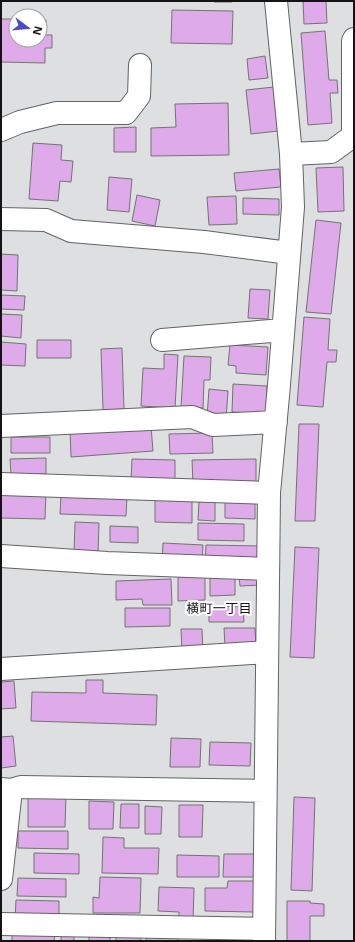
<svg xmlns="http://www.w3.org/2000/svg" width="355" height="942" viewBox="0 0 355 942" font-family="'Open Sans','Noto Sans JP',sans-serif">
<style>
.building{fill:#deaaea;stroke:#747374}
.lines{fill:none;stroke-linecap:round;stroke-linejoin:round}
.minor-casing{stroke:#626364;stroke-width:24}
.minor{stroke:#fff;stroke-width:22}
.labels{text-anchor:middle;stroke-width:4;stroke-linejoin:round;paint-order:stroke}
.neighbourhood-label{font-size:13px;fill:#141415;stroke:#fff}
</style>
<rect width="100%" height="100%" fill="#dddfe0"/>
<!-- building -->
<path class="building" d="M214,1H232V2H214Z
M303,1H326L327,23L304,24Z
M172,10L233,11L232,44L171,43Z
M1,19H16V40H40V20H46L45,35H52V48H45V63L1,62Z
M325,31L329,80H337L338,93H330L332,123L308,125L301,33Z
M265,56L268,78L249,80L247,59Z
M274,87L278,131L251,134L246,90Z
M228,103L229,155L151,156V128L176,127L175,104Z
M136,127V152H114V128Z
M33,143L62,145L61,160L73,161L71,182L60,181L58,201L29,199Z
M343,167L344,211L318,212L316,168Z
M279,169L281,187L236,191L234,173Z
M109,177L132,179L129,212L107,210Z
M137,195L160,200L155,226L132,221Z
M236,196L237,224L209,225L207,197Z
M243,198L279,199V215L243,214Z
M316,220L341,223L331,314L306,312Z
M1,254L18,255L17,291L1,290Z
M250,289L270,290L268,319L248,318Z
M1,295L25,296L24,310L1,309Z
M1,314L22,315L21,338L1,336Z
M304,317L330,319L328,350H337L336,362H327L323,407L297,405Z
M37,340H71V358H37Z
M1,342L26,344L25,366L1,365Z
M230,345L268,347L266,375L236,373V366L228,365Z
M122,348L124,409L103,410L101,349Z
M164,354L178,355L175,408L141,406L143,368L164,369Z
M184,356L211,357L210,380H204L203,408L181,407Z
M233,384L267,386L266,414L232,412Z
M209,389L228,391L226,419L207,417Z
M299,424H319L315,521H295Z
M151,426L153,451L71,457L70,431Z
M212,433L213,453L170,454L169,434Z
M11,437H50V453H11Z
M46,458V474L11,475L10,459Z
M132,459L175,460V481L131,480Z
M256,459V484L193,485L192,460Z
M1,491L46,492L45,519L1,518Z
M61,495L127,497L126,516L60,514Z
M155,498L192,499V523L155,522Z
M225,500L255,501V519L225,518Z
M199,501H215V521L198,520Z
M75,522L99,523L98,555H74Z
M198,523L244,524V541L198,540Z
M110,526L138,527V543L110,542Z
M163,543L203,545L202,563L162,562Z
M206,545L261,546V565L205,564Z
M295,547L319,548L314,658L290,657Z
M235,575V595L210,596V576Z
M261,575V585L240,586L239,576Z
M178,577H205V600L178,601Z
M171,579L172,605H143L142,599L116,600V581Z
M243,606L244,622H209V607Z
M125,608H170V626L125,627Z
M224,628H255L256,646L225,647Z
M181,629H202L203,652H182Z
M86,680H103V693L157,695L156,725L31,721L32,692L86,693Z
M14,681L16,708L1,709V682Z
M13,736L16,766L1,768V737Z
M171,738L201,739L200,767H170Z
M210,742L251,743L250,766L209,765Z
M28,795H66L65,827H28Z
M294,797L315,798L312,891L291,890Z
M89,801L114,802L113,829H89Z
M121,804H139V828H120Z
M179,805H203L202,837H179Z
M145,806L162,807L161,834H145Z
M18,831H68V849L18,848Z
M103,837L124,838V848H159L158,874L102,873Z
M34,853L79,854V874L34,873Z
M224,854H256L255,877H223Z
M177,855L219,856V877H177Z
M100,877L141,878L140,913H93V897L99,898Z
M18,878L66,879V897L17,896Z
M228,881H254V912L205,911V888H227Z
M159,887L194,888L193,922H179V912L158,911Z
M16,900L59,901V920H15Z
M287,901H310V903L324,904V916H310V941H287Z
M146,932L179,933L178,941H146Z
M12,933L55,935L54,941H12Z
M110,933V941H89V935Z
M140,933L141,941H116V934Z
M61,936H74V941H61Z"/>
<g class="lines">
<!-- minor casing -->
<g class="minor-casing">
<path id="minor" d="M1,130L20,122L57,113H126L139,96L140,65
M291,154L331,152L353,136V41L354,39
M1,219L46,220L71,231L204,242L289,253
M162,340L283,330
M1,426L192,417L213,425L276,422
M1,484L269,493
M1,556L107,563L268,569
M1,669L267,652
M1,789L11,790L1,879
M11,790L21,787L265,791
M1,924L264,929
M264,941L269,493L279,385L293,207L291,154L276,1"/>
</g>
<!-- minor -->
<use href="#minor" class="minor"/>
</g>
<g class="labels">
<!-- neighbourhood labels -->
<g class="neighbourhood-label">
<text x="219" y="613">横町一丁目</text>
</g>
</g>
<!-- border -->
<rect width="355" height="942" fill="none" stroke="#141415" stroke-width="4"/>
<!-- north arrow -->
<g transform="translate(28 28) rotate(106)"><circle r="19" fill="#ffffff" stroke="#a1a1a1"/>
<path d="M0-3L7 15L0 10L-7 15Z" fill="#4d4cc2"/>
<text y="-6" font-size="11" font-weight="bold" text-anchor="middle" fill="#141415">N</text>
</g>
</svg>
